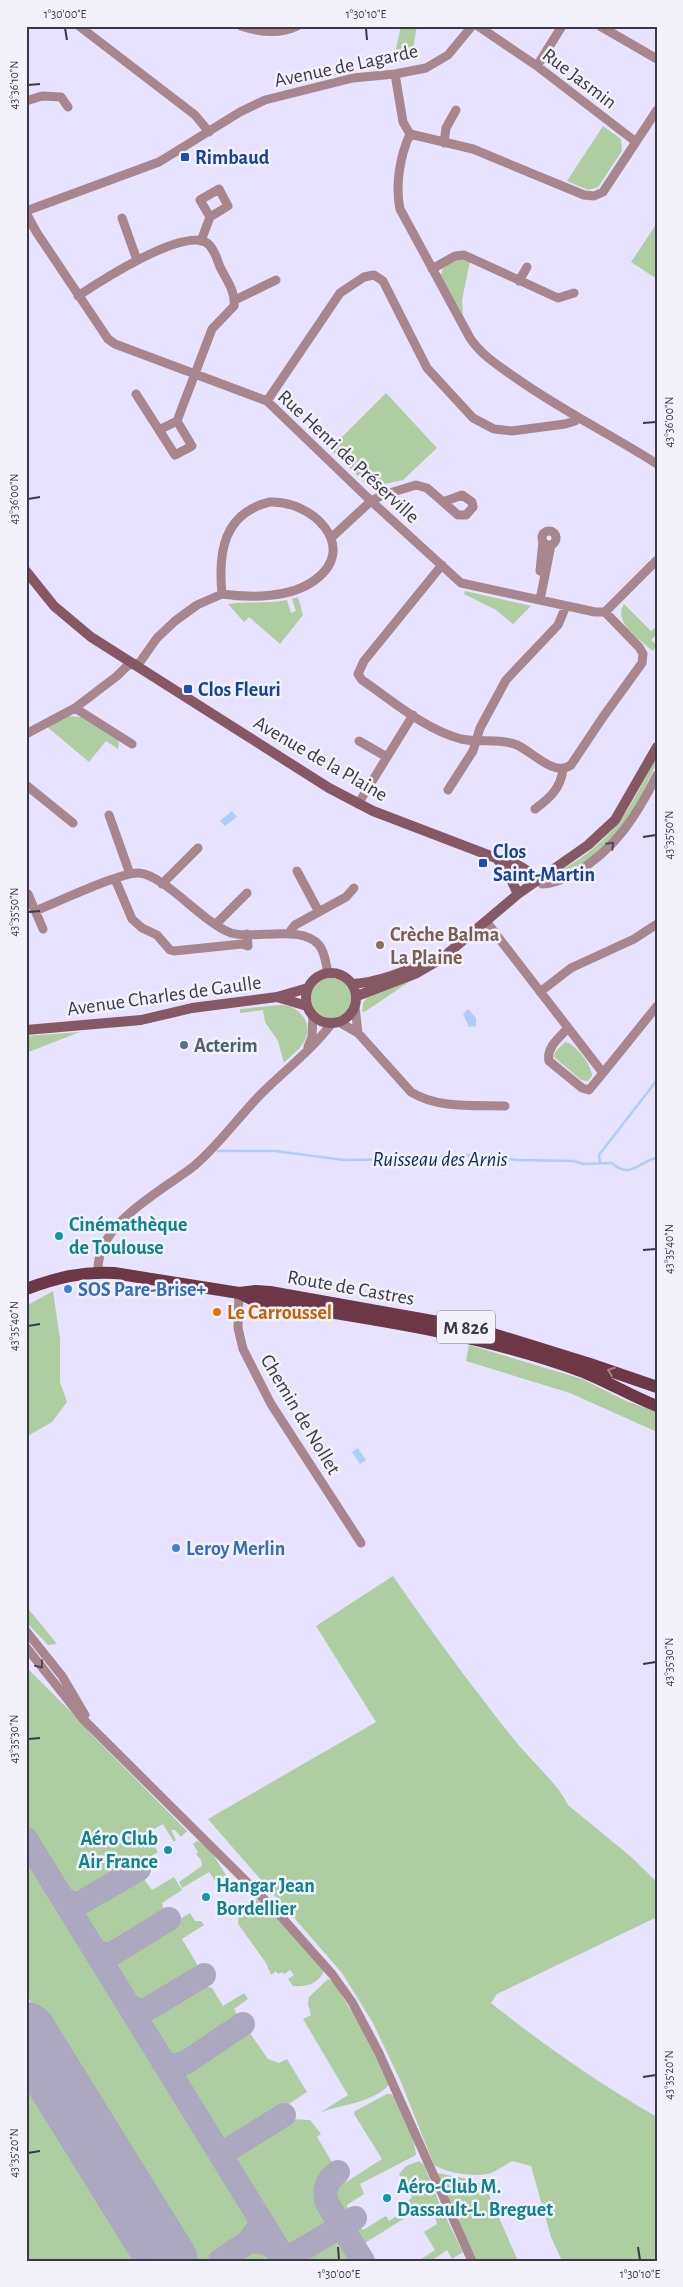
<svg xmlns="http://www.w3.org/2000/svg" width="683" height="2287" viewBox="0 0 683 2287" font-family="'Alegreya Sans',sans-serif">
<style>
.green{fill:#aecea2}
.water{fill:#aecdfc}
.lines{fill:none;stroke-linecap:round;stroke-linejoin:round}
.stream{stroke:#aecdfc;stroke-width:2.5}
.taxiway{stroke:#aca8c0;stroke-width:24}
.runway{stroke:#aca8c0;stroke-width:60}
.street{stroke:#a7868d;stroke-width:9}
.secondary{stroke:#865863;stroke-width:10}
.primary{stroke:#6d3746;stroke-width:12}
.oneway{stroke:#514855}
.oneway2{stroke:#a3828e}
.ticks{fill:none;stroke:#3b3947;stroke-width:2}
.transit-dot{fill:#1a4fb4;stroke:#f3f2fa;stroke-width:2}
.education-dot{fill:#8d6e63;stroke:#f3f2fa;stroke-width:2}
.service-dot{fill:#5c6f8a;stroke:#f3f2fa;stroke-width:2}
.culture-dot{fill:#0f9aa8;stroke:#f3f2fa;stroke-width:2}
.shop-dot{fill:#3f7fe0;stroke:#f3f2fa;stroke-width:2}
.food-dot{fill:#e8710a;stroke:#f3f2fa;stroke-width:2}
.labels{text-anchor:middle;stroke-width:5;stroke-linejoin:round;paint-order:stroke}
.shield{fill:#f3f2fa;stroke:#72707d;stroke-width:1}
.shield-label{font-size:19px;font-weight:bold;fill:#3b3947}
.street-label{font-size:20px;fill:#3b3947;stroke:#f3f2fa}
.transit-label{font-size:20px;font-weight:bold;fill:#164399;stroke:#f3f2fa;text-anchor:start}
.education-label{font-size:20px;font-weight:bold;fill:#785e54;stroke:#f3f2fa;text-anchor:start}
.service-label{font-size:20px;font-weight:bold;fill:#4e5e75;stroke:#f3f2fa;text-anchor:start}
.culture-label{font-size:20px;font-weight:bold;fill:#0d838f;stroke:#f3f2fa;text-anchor:start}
.shop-label{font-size:20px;font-weight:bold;fill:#366cbe;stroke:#f3f2fa;text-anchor:start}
.food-label{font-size:20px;font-weight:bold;fill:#c56008;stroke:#f3f2fa;text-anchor:start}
.water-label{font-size:21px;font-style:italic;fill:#0a2c5f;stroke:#f3f2fa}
.neatline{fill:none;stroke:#3b3947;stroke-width:2}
.ticks-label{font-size:12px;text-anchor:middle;fill:#3b3947}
</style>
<rect width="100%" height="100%" fill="#e6e2ff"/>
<!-- green -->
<path class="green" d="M401,26H417L411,60L393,63Z
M603,126L621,139L622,151L598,187L588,190L567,181Z
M657,223V279L631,262Z
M460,258L470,261L462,300L463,315L441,275L443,268Z
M386,393L437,448L403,480L375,486L366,484L330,449Z
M465,591L531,606L513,624L496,610L464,594Z
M298,597L303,615L280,644L249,617L244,622L228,604C248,601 267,604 287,600L291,613L296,611L292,599Z
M624,604L651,631L657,626V634L651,640L657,645L653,651C641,640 612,622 624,604Z
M67,716L82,717L117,739L119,743L118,749L106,741L89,762L46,726Z
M657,755C657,766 651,774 647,784C627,826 597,865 552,879V876C565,868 579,860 591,850C623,826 639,790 657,755Z
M311 998a20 20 0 1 1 40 0a20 20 0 1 1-40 0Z
M415,978L366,1011L362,1012L363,1003L368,997Z
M280,1005C297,1004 314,1022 305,1040C301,1049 290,1056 284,1063L278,1041L265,1022L263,1010L240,1013V1009Z
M80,1032L26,1053V1036Z
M565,1042C575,1043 593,1067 592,1076L588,1081L581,1080L554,1057L555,1052Z
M53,1291L60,1339V1382L67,1402L52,1422L26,1437V1306Z
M469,1345L582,1379L626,1401L657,1412V1432L570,1393L466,1361Z
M393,1576C431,1631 470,1684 512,1737C528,1758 557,1782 568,1805L630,1856L657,1882V1917L497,1994L491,2003C544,2045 598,2083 657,2117V2261H562L551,2237L531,2166L512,2161C505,2165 498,2170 491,2173C476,2178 447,2173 434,2165L401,2082L373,2023L342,1973L208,1819L376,1722L316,1626Z
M26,1606L57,1644L48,1645L26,1622Z
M26,1667L74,1715H76L90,1733L187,1831L181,1837L175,1830H171L176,1840L174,1842L163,1824L147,1833L158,1852L78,1899L68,1894L26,1827Z
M197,1841C214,1849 219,1867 230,1880L222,1878L221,1889L209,1872L182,1888L179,1882L202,1866L201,1860L196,1854L198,1852L193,1844Z
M26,1850L250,2216V2230L246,2237L207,2260L194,2259L185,2252L26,1994Z
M140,1874L152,1890L174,1877L182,1890L162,1903L164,1911L162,1918C147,1927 115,1953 98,1945L82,1919L83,1910Z
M253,1897L260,1901L322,1967L324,1971C318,1984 307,1987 293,1986L288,1979L294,1975L290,1970L284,1974L282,1972L278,1974L276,1971L271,1975L266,1963L238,1924L239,1911Z
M190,1913L195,1921H201L204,1925L182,1939L197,1964V1972L144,2004L136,2003L115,1971L116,1961L123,1953Z
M328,1979L333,1982L364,2031L388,2080V2086C372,2102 342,2105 321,2112L348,2095L303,2019L311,2015L308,2004L309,1997Z
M200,1984L212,1988L223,2006L244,1993L248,1999L234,2009L239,2018L236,2022L184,2057L179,2060L169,2057L148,2021L150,2015Z
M244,2029H247L268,2059L279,2063L287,2059L307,2092L225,2146L220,2143L184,2084V2074L189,2067Z
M26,2068L145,2261H26Z
M387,2094H391C402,2104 415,2139 416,2155L360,2184L364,2194L347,2205L349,2213L346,2217L342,2218C328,2209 322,2183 340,2175L346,2182L382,2159L354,2114L355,2111Z
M291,2119L310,2120L321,2134L317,2137L335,2167C331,2174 324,2179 322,2187C318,2203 334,2211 332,2225L292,2249L283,2246L232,2162V2157L236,2152Z
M419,2161L424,2165L440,2205L432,2210L427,2204L365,2243L359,2244L350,2231V2226L352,2224L359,2225L363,2230L386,2216L389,2221L407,2209L405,2205L412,2197L399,2174L406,2166Z
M437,2173L473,2180L485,2186L518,2261H476Z
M443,2212L463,2252L452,2259L447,2250L431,2261H418L435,2250L424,2232L437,2224L435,2216Z
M335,2236L342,2238L356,2261H298Z
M255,2248C266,2249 272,2252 277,2261H232Z"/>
<!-- water -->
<path class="water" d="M232,811L237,817L225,826L220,821Z
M468,1009L476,1018V1026L469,1027L463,1014Z
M358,1448L366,1460L360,1464L352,1452Z"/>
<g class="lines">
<!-- stream -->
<path class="stream" d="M218,1151H275L344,1160L416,1159L470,1155L517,1160L573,1161L584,1164L612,1163C630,1180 639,1161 657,1158
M600,1163L599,1155L657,1080"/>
<!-- taxiway -->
<path class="taxiway" d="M26,1839L286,2261
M63,1899L74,1904L82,1902L139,1869
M96,1951L104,1954H112L169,1919
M130,2007L138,2010H146L204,1975
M163,2062L173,2066L185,2063L243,2024
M216,2147L225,2151L231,2148L284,2115
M338,2172C327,2180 323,2190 327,2203L363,2261
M248,2242C273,2238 275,2256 291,2256L355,2218
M220,2261L248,2242L256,2231"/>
<!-- runway -->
<path class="runway" d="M26,2032L168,2261"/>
<!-- street -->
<path class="street" d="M79,26L195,115L209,132
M241,26C259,32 279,35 297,26
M478,26L537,66L636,142
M600,26L657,59
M537,66L562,26
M395,74L403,122L410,134C400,156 395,185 400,209L470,338C482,356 499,366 516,378C561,410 610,434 657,464
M26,101L42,96L61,97L68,107
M410,134L473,149L584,195L594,196L603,192L657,110
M444,143L446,128L456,110
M26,211L159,162L240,112L265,100L353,78L395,74L426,68L448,55L472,26
M26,213L37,233L108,339L115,344L267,401L371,501L461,583L595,612H605L657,560
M122,218L137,260
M201,241L210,217L228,206L219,189L200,200L210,217
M432,269L455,256L464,255L558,298L574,293
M519,281L527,267
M78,296C99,282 183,227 207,243C214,248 217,259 220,267C226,279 236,292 234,306L212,329L177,421
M235,300L276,280
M136,394L159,430
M267,401L340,293L364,277L374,275L383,281L427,368L473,418L494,429L512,431L565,424L575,421L578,417
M177,421L192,446L175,455L159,430Z
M270,502C312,500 360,547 315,580C291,598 251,598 222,594C218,553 223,513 270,502Z
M542 538a7 7 0 1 1 14 0a7 7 0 1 1-14 0Z
M331,538L371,501L383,495L416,485L427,488L458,515H466L473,507L472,502L462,495L443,502
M442,565L364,661L358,674L362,680C393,701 424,729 461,739C479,743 500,738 517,745C533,752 554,777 571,765L603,717L642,663L643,654L639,647L605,612
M540,571L543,541
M540,600L551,545
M75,708L132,744
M26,734L75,708L117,676L127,666L140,662L157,638L175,621L197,605L222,594
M359,741L387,757
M26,785L73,823
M448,790L473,751L480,728L506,680L558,625L566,606
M358,804L413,715
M535,809C550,798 561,788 563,769
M109,815L130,874
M297,871L319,912
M115,879L132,919L142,928L157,935L170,950L174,951L242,944L248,946L247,934
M538,879L542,884C554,884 565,879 575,873C615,850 637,815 657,775
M162,884L198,848
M28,894L43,929
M35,911C56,903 120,872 139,873C165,875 204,924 231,933C254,940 302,924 319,945C325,952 326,964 328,973
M486,921L498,937L603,1073L589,1090L582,1088L549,1061C546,1047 560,1037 568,1028
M216,924L247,893
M290,934L291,930L295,925L346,897L354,888
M540,992L571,968L634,939L657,924
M355,1007L358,1033
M339,1022L358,1033L411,1092C438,1109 475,1105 505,1106
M308,1047L312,1037L313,1015
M603,1073L657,1006
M98,1272C96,1223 161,1192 194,1166C219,1145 239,1116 262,1093C285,1070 312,1050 332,1023
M239,1293L238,1328L243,1349L271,1404L361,1543
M26,1631L62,1676L85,1715
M26,1647L83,1719L277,1912L332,1974L352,2002L379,2053L472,2261"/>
<!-- secondary -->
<path class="secondary" d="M26,571L54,606L91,637L329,788L373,811L496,858C512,860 526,869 538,879
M496,858L506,869L518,894
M306 998a25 25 0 1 1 50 0a25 25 0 1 1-50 0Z
M352,984C380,982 406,972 431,958
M357,996L417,973L441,959L518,894L588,845L615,820L657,747
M277,997L307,1006
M26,1030L141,1020L192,1008L277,997L308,988"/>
<!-- primary -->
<path class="primary" d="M26,1289C56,1278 82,1271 114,1273L239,1293L256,1291L270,1292L477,1329L590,1364L657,1387
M239,1293L253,1300C364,1318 475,1332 581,1371C607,1381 631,1396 657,1406"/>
</g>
<!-- one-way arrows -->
<defs><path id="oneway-chevron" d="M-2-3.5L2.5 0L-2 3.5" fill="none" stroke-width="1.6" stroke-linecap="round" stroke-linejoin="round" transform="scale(1.25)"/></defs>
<g class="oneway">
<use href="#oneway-chevron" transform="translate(611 845) rotate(-45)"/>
<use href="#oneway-chevron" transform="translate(40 1665) rotate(52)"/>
</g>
<use class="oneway2" href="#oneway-chevron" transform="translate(611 1371) rotate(-160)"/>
<!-- ticks -->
<path class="ticks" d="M65,28L67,40M366,28L367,40M28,85L40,84M643,423L656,422M28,499L40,497M643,837L656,835M28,912L40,911M643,1250L656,1249M28,1326L40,1324M643,1664L656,1662M28,1739L40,1738M643,2077L656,2075M28,2153L40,2151M338,2247L339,2260M638,2247L640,2260"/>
<!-- markers -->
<g class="transit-dot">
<rect x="180" y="152" width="10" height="10" rx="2.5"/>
<rect x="183" y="684" width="10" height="10" rx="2.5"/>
<rect x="478" y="858" width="10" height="10" rx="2.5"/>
</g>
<circle class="education-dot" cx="380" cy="945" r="5"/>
<circle class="service-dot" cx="184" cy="1045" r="5"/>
<g class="culture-dot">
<circle cx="59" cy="1236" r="5"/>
<circle cx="168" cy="1850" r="5"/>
<circle cx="206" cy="1897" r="5"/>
<circle cx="387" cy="2198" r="5"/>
</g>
<g class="shop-dot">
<circle cx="68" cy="1289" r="5"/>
<circle cx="176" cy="1548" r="5"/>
</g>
<circle class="food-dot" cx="217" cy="1312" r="5"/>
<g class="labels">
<!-- shield labels -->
<rect class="shield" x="437" y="1310.5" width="58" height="33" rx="4"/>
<g class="shield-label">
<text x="466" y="1334">M 826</text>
</g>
<!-- street labels -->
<g class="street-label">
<text transform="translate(346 65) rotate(-12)" y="7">Avenue de Lagarde</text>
<text transform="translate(580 78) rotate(37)" y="7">Rue Jasmin</text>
<text transform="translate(349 456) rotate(43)" y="7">Rue Henri de Préserville</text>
<text transform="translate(321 758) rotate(30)" y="7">Avenue de la Plaine</text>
<text transform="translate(164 995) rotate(-8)" y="7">Avenue Charles de Gaulle</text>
<text transform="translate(351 1287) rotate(10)" y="7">Route de Castres</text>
<text transform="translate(301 1414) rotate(59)" y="7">Chemin de Nollet</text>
</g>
<!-- transit labels -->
<g class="transit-label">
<text x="195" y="164">Rimbaud</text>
<text x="198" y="696">Clos Fleuri</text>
<text x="493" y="858">Clos<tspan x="493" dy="23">Saint-Martin</tspan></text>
</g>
<!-- education labels -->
<g class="education-label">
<text x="390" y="941">Crèche Balma<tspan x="390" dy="23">La Plaine</tspan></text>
</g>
<!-- service labels -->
<g class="service-label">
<text x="194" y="1052">Acterim</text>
</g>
<!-- culture labels -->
<g class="culture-label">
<text x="69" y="1231">Cinémathèque<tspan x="69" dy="23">de Toulouse</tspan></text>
<text x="158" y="1845" text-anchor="end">Aéro Club<tspan x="158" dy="23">Air France</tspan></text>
<text x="216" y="1892">Hangar Jean<tspan x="216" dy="23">Bordellier</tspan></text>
<text x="397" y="2193">Aéro-Club M.<tspan x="397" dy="23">Dassault-L. Breguet</tspan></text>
</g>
<!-- shop labels -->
<g class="shop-label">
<text x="78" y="1296">SOS Pare-Brise+</text>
<text x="186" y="1555">Leroy Merlin</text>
</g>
<!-- food labels -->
<g class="food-label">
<text x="227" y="1319">Le Carroussel</text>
</g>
<!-- water labels -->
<g class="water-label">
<text x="440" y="1166">Ruisseau des Arnis</text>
</g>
</g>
<!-- border -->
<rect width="683" height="2287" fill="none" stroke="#f3f2fa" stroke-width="55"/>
<rect x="28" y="28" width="628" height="2232" class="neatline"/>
<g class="ticks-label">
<text x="65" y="18">1°30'00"E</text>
<text x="366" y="18">1°30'10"E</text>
<text transform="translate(14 85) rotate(-90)" y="4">43°36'10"N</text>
<text transform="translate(669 422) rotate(-90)" y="4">43°36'00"N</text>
<text transform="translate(14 499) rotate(-90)" y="4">43°36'00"N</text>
<text transform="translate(669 835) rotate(-90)" y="4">43°35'50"N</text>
<text transform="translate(14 912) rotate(-90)" y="4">43°35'50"N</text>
<text transform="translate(669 1249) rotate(-90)" y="4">43°35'40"N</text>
<text transform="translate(14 1326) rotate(-90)" y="4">43°35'40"N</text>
<text transform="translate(669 1662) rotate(-90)" y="4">43°35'30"N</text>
<text transform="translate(14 1739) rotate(-90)" y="4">43°35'30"N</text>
<text transform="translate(669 2075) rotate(-90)" y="4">43°35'20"N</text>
<text transform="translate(14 2153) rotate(-90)" y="4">43°35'20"N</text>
<text x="339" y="2278">1°30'00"E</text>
<text x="640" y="2278">1°30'10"E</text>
</g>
</svg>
